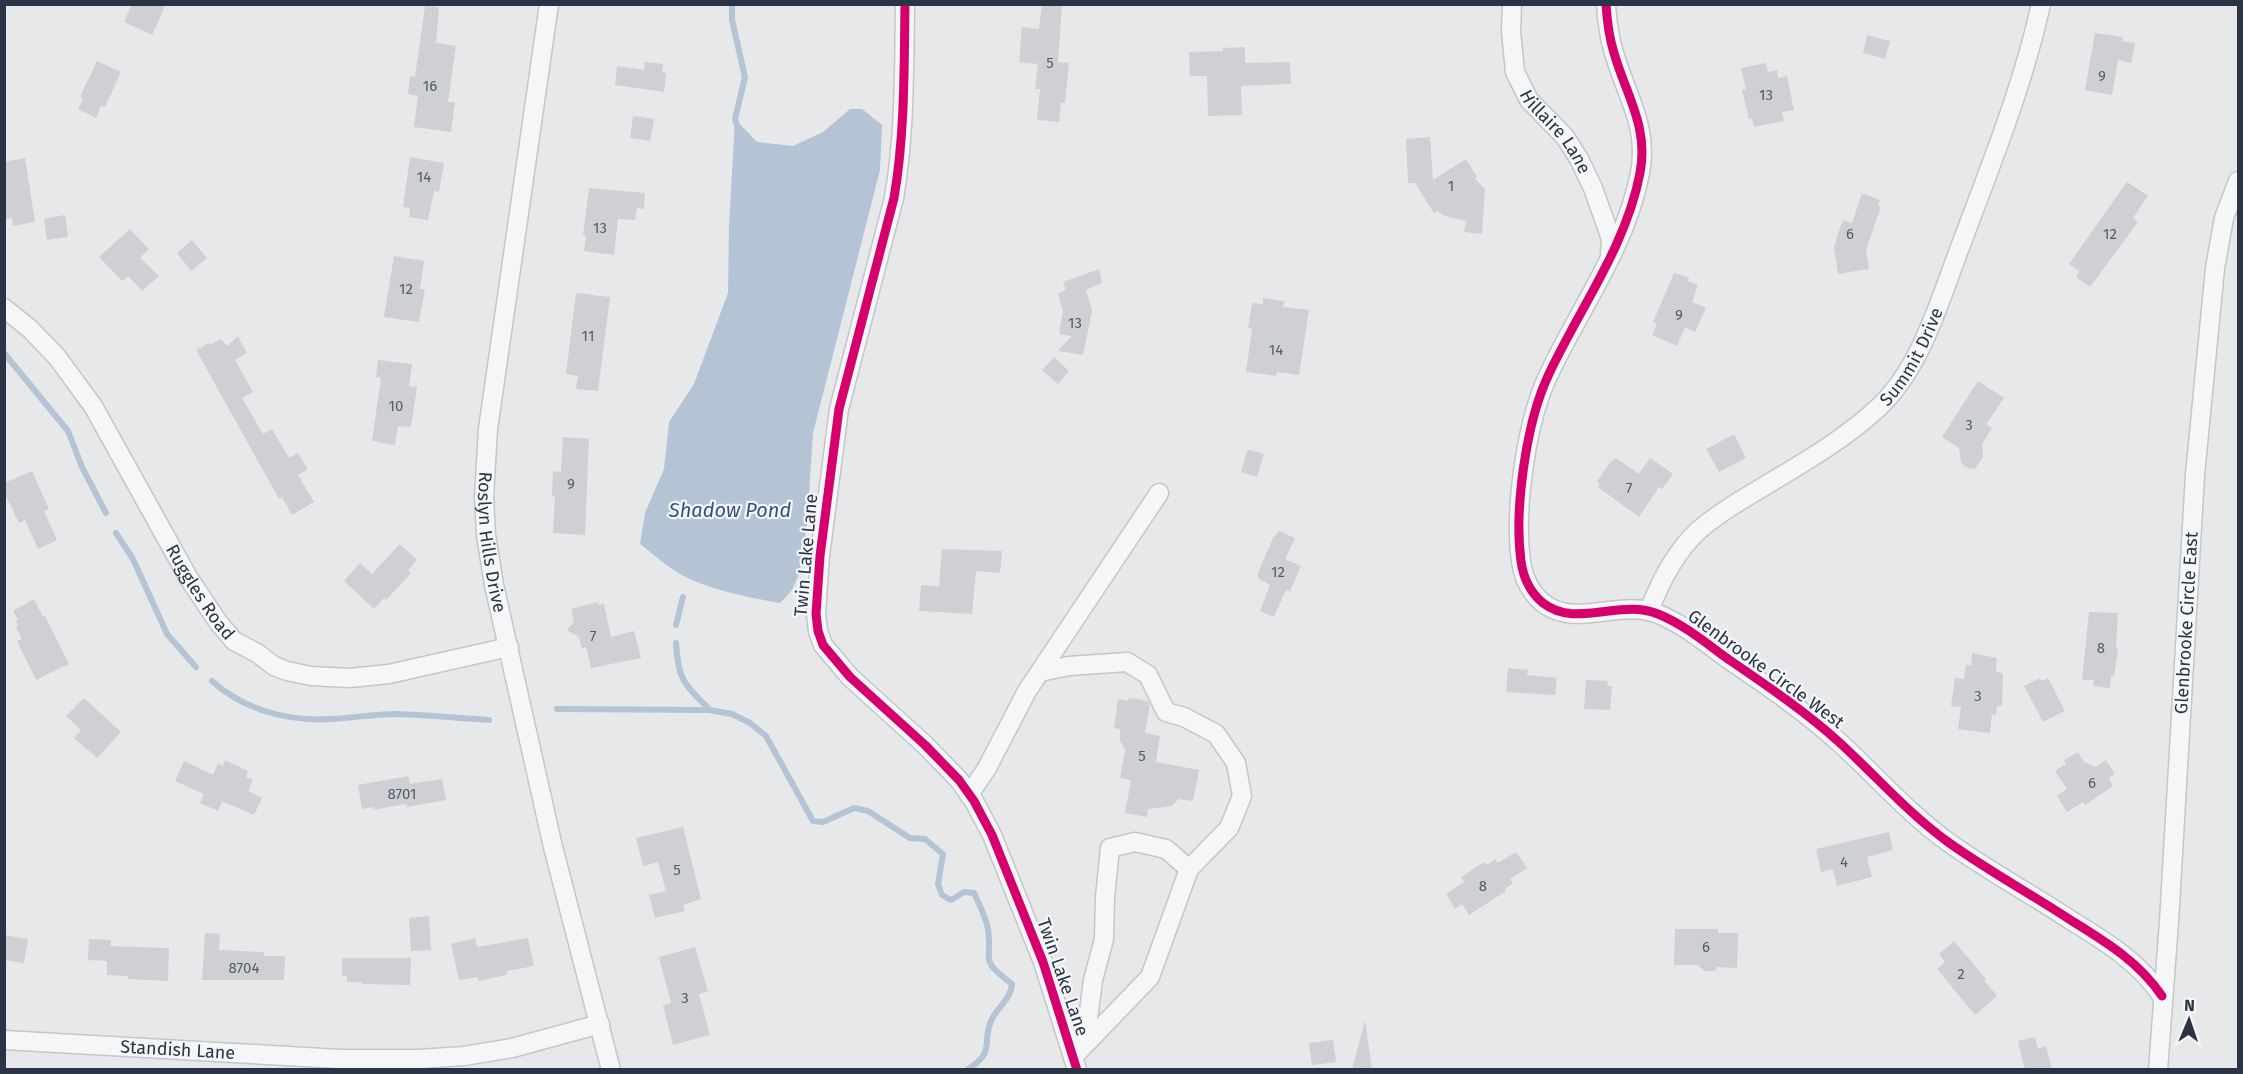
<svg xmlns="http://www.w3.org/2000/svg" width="2243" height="1074" viewBox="0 0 2243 1074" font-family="'Fira Sans',sans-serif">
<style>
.water{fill:#b4c4d5}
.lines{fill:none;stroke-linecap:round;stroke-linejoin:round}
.stream{stroke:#b4c4d5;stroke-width:6}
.building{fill:#ced0d3}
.minor-casing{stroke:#c4c6c8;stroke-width:21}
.minor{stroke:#f5f6f7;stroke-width:18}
.cycleway-casing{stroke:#f4f6f9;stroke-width:13}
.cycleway{stroke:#d6006c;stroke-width:9}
.labels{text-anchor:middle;stroke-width:4.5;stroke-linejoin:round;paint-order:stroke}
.number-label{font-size:15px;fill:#545c69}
.street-label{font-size:18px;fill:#2b3445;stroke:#f4f6f9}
.water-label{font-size:20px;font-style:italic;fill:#34527a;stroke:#f4f6f9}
</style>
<rect width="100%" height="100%" fill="#e6e8ea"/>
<!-- water -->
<path class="water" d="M850,109H862L882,125L880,170L813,433L807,524L799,574L792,590L780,603C752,598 716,591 690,579C671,571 656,556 640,544L645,513L664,469L669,422L694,384L728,293L729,226L735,119L757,142L793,146L823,132Z"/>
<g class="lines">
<!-- stream -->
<path class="stream" d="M732,4V20L745,77L735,119L737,125
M4,353L68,431L82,467L106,513
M116,533L133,559L167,634L196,667
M676,625L683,597
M676,643C678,680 684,684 709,709
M212,681C244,710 289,722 332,719C353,718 375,714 396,714C427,715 458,718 489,720
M557,709L709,710L732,714L750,723L766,736L813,821L823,822L854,808L868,811L910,838L925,839L943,854L938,884L942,895L951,900L964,892L974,893C979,904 986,917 988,929C993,964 978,958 1012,984C1011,1000 997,1007 991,1021C981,1045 997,1050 967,1070"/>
</g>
<!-- building -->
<path class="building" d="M132,4H166L152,35L124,22Z
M1042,4L1062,6L1058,62L1069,63L1065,103H1061L1059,122L1037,120L1040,89H1035L1038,64L1019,62L1022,27L1039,29Z
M425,6L439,7L436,43L456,46L448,102H455L451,132L414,127L418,96L408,94L410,76L415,77Z
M2095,33L2123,37L2122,41L2135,43L2131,63L2118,60L2112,95L2085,90Z
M1867,35L1890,41L1885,59L1863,53Z
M1245,47V63L1290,62L1291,84L1241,86L1242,115L1208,116L1207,76H1190L1189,52L1223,51V48Z
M97,61L121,72L105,107L101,106L96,118L78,109L83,99L80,97Z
M645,62L663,64L662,72L666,73L664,92L615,85L617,66L644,70Z
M1766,63L1768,72L1777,70L1778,78L1787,76L1794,110L1782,112L1784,121L1754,127L1752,118L1749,119L1742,90L1746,89L1741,68Z
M633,116L654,119L650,141L630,138Z
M1430,137L1433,180L1466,159L1477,177L1475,179L1485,189L1482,234L1464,232L1466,221L1445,216L1436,211L1435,215L1415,183H1408L1406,139Z
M410,157L444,163L439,192L434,191L428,220L409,217L410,208L403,207Z
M25,158L35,222L13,226L12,218L6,219L4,211V162Z
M2127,182L2148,196L2133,218L2138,222L2090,287L2076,277L2079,271L2069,264Z
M589,188L645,193L644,209L637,208L635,220L618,219L614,255L584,251L586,236L583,235Z
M1862,193L1880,200L1878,206L1881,207L1866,249L1869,269L1838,274L1834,248L1838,233L1843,220L1852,223Z
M65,215L68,237L47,240L44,219Z
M130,229L149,249L140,258L159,276L142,291L128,276L122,281L99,257Z
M192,240L207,258L191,271L177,253Z
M394,256L424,261L420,289H425L419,322L384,317Z
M1099,269L1102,283L1086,290L1092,311L1083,355L1058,351L1072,336L1059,334L1063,312L1058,294L1066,290L1063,282Z
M1674,273L1689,278L1688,281L1698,285L1692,302L1706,308L1695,332L1685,327L1677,346L1652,335L1657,324L1653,322Z
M576,293L610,297L598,391L576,389L578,376L566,374Z
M1263,298L1284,301L1283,307L1309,310L1299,375L1277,372L1276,376L1246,372L1252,329L1248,328L1252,303L1263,304Z
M238,336L247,353L235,360L253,392L242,398L263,434L272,429L289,458L298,453L308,469L298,475L314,502L292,515L282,497L279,499L196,350L209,343L210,345L221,339L227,346Z
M1054,357L1069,371L1058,384L1042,370Z
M378,360L412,364L409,386L417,387L411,427L398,426L395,445L372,441L381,378L376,377Z
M1978,381L2004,398L1986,424L1992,428L1982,444L1983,457L1976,468L1970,469L1961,463L1959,448L1942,437Z
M1734,434L1746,458L1719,472L1706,449Z
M563,437L589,439L585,535L553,533L555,496H552L553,471L561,472Z
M1250,450L1264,454L1257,477L1241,472L1247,451Z
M1616,458L1639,474L1650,458L1673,474L1662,489L1659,487L1639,517L1598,487L1600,484L1597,482L1612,460L1613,461Z
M32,471L49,509L44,511L57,540L38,549L25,520L19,523L4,492V483Z
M1279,531L1295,538L1285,559L1301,566L1290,591L1286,590L1274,617L1260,611L1270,585L1258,578V573L1273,538Z
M400,544L417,560L408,570L411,573L386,600L384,598L374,609L344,581L360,563L372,574Z
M942,549L1002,551L1000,573L976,571L972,614L919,611L921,585L939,586Z
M34,599L43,617L45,616L69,664L36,680L17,641L22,639L16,627L18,626L16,621L18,620L13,611Z
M598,602L599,605L604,604L611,637L634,631L641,658L591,668L586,647L582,649L579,637L567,630L574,622L571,609Z
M2089,612L2118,613L2116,646L2118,650L2114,676H2111L2110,688L2093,686L2094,680H2082Z
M1972,653L1997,658L1996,672L2003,673L2002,706H1997L1996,715L1992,714L1990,733L1958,729L1961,707L1951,706L1955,678L1964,679L1966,665L1971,666Z
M1508,668L1528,670L1527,675L1557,678L1555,695L1506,692Z
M2040,678L2041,681L2048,678L2065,711L2043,722L2024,686Z
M1586,680L1608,681L1607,686H1612L1610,710L1584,709Z
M84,698L121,732L97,758L74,738L81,730L66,716Z
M1128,698L1134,699L1135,698L1148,702L1150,704L1145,733L1160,736L1156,762L1199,770L1193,801L1179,799L1171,806L1148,809L1147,817L1125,813L1131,780L1120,778L1125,750L1120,741V729L1114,728L1118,699L1128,701Z
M2078,752L2084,762L2096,767L2106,760L2115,774L2109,778L2113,786L2085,805L2083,802L2067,812L2057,796L2067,789L2055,771L2066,764L2064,760Z
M225,760L248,771L246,777L253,780L248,791L262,798L254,815L222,801L218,811L200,803L204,794L175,781L184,761L213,775L218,764L223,766Z
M408,776L410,784L442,779L446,800L407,807L406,804L373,810V807L362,809L358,785Z
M683,827L701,899L683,905L685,911L655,918L649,895L666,891L658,862L643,866L636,838Z
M1889,832L1893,850L1867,857L1872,877L1837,886L1833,869L1821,872L1816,849Z
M1516,852L1527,868L1510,879L1513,883L1505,889L1506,891L1469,915L1462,904L1455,909L1446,894L1464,882L1461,877L1484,862L1487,865L1495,859L1498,863Z
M429,916L431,950L411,951L409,918Z
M1675,929H1718V933H1738L1737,968L1717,967L1715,971H1704L1698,965H1674Z
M205,933L220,934L219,950L264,952V956H285L284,980H202Z
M4,935L28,939L24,963L4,960Z
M475,938L477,947L528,938L534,966L507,971V975L478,981V977L459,980L451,944Z
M89,939L111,940V946L169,948L168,981L128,979V976L107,975V961L88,960Z
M1954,941L1986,979L1984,980L1997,996L1975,1015L1937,969L1945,962L1939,954Z
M695,947L708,991L699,994L710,1035L673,1045L663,1005L671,1003L659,957Z
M342,958H411L410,985L362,984V982H347V976H342Z
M1365,1020L1372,1070H1352Z
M2035,1037L2038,1049L2046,1046L2052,1070H2025L2018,1041Z
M1333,1040L1336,1062L1312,1065L1309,1043Z"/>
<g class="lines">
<!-- minor casing -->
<g class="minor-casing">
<g id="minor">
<path id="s1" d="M549,4L488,429L484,497L486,535L494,585L553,847L611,1070"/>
<path d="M905,4C904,69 905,134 894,198L839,409L820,556L816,614L818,631L823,645L850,677L925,745L959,780L974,801L992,835L1043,962L1077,1070"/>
<path id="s2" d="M1512,4L1511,31L1515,72L1529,100L1565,137L1579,159L1593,188L1611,239L1610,254"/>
<path d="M1606,4C1607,21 1609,37 1614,53C1626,95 1649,127 1640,173C1626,247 1579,309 1548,376C1526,423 1514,510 1521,561C1523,577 1530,592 1543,603C1576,629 1621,598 1658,614C1683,624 1706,643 1728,659C1766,685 1806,712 1840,743C1876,776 1908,813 1948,842C1987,870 2031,894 2072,921C2106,942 2139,962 2162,996"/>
<path id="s3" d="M4,308L30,329L57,357L93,406L188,577L218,622L234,641L257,653L274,666L287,671L311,676L349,678L389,674L509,647"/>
<path id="s4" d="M1649,611C1660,582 1676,551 1699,530C1719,513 1741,500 1763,487C1803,463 1845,439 1879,407C1922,367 1941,296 1962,242C1991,164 2023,86 2041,4"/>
<path d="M1040,672L1069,666L1127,662L1148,675L1166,712L1184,717L1216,734L1236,763L1242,796L1229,828L1189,869L1150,977L1073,1057"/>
<path d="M969,795L987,768L1027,691L1159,493"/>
<path id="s5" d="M4,1040L340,1059H419L464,1056L512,1048L600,1024"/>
<path d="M1076,1050L1088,1019L1093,980L1104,939L1105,897L1110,848L1135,842L1166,849L1189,869"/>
<path id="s6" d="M2158,1070L2169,922L2195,475L2215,268L2224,218L2238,181"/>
</g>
</g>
<!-- minor -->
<use href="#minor" class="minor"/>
<!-- cycleway casing -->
<g class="cycleway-casing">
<path id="cycleway" d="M905,4C904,69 905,134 894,198L839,409L820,556L816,614L818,631L823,645L850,677L925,745L959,780L974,801L992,835L1043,962L1077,1070
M1606,4C1607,21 1609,37 1614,53C1626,95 1649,127 1640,173C1626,247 1579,309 1548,376C1526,423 1514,510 1521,561C1523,577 1530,592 1543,603C1576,629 1621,598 1658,614C1683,624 1706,643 1728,659C1766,685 1806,712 1840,743C1876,776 1908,813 1948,842C1987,870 2031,894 2072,921C2106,942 2139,962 2162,996"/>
</g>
<!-- cycleway -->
<use href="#cycleway" class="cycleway"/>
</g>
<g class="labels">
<!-- number labels -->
<g class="number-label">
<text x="1050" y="68">5</text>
<text x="2102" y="81">9</text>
<text x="430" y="91">16</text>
<text x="1766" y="100">13</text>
<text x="424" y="182">14</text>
<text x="1451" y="191">1</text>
<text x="600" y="233">13</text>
<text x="1850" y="239">6</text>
<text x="2110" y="239">12</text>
<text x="406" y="294">12</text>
<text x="1679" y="320">9</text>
<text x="1075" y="328">13</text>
<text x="588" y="341">11</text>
<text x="1276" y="355">14</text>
<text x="396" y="411">10</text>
<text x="1969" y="430">3</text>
<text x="571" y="489">9</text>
<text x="1629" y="493">7</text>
<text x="1278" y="577">12</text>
<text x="593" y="641">7</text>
<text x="2101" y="653">8</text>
<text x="1978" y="701">3</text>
<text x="1142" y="761">5</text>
<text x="2092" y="788">6</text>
<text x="402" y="799">8701</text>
<text x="1844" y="867">4</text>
<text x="677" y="875">5</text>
<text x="1483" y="891">8</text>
<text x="1706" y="952">6</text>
<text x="244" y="973">8704</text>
<text x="1961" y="979">2</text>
<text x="685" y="1003">3</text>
</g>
<!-- street labels -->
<g class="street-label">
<text dy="6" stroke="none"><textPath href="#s2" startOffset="141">Hillaire Lane</textPath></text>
<text dy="6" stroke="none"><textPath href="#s4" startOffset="375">Summit Drive</textPath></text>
<text dy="6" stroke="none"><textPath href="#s1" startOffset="543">Roslyn Hills Drive</textPath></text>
<text transform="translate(806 555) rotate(-85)" y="6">Twin Lake Lane</text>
<text dy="6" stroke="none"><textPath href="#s3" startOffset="348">Ruggles Road</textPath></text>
<text dy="6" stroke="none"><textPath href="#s6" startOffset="448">Glenbrooke Circle East</textPath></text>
<text transform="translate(1766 669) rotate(36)" y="6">Glenbrooke Circle West</text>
<text transform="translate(1063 977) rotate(71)" y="6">Twin Lake Lane</text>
<text dy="6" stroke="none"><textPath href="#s5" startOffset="174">Standish Lane</textPath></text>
</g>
<!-- water labels -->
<g class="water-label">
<text x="730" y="517">Shadow Pond</text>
</g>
</g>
<!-- border -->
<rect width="2243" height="1074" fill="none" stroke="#2b3445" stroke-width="12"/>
<!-- north arrow -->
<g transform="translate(2189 1020) rotate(2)" stroke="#f4f6f9" stroke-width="4.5" paint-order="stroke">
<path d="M0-4.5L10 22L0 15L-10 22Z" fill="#2b3445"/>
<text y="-9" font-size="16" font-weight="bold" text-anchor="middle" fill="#2b3445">N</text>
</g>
</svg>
